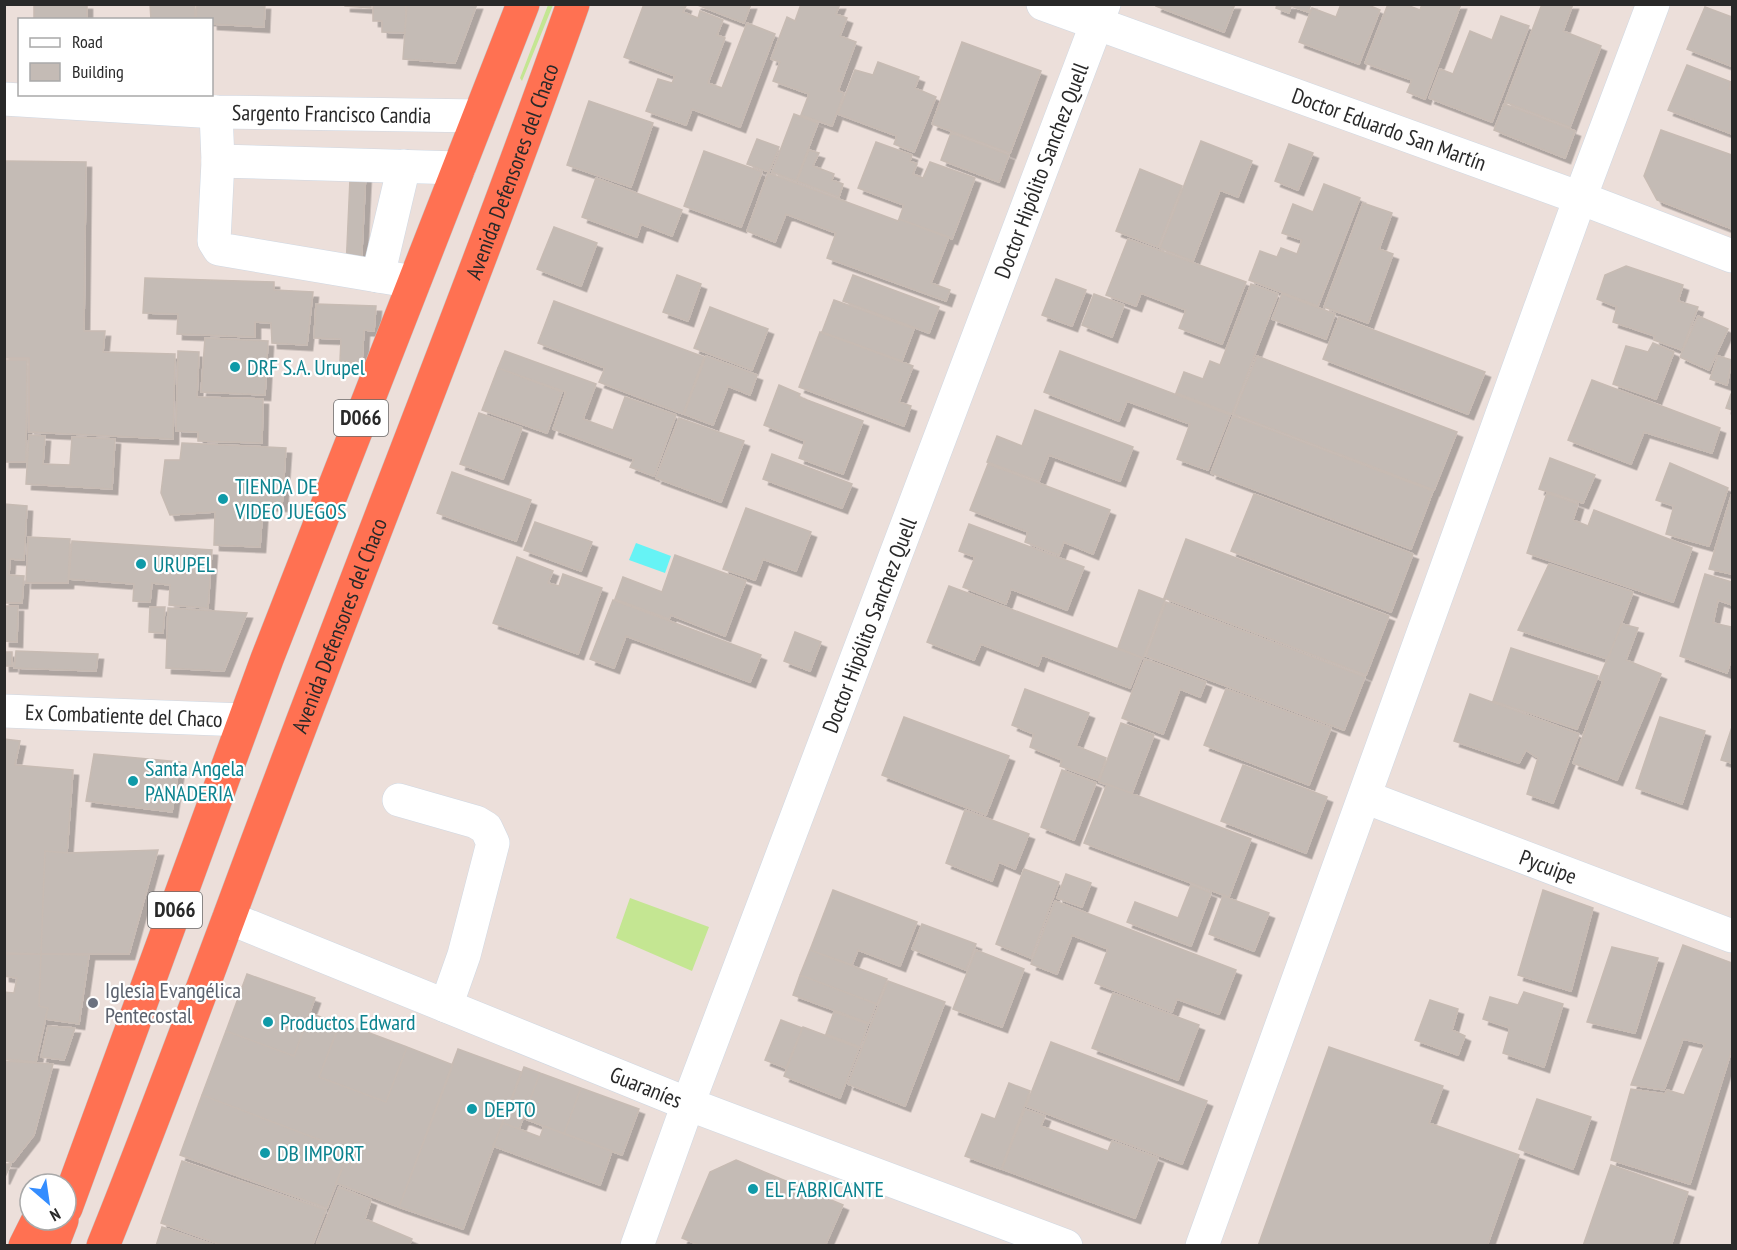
<svg xmlns="http://www.w3.org/2000/svg" width="1737" height="1250" viewBox="0 0 1737 1250" font-family="'PT Sans Narrow',sans-serif">
<style>
.green{fill:#c4e692}
.water{fill:#66f3f5}
.building{fill:#c4bbb5;stroke:#c7bbb3;stroke-width:1.5;filter:url(#shadow)}
.lines{fill:none;stroke-linecap:round;stroke-linejoin:round}
.minor-casing{stroke:#cfd8e3;stroke-width:34}
.highway-casing{stroke:#c3c3c3;stroke-width:34}
.minor{stroke:#fff;stroke-width:33}
.highway{stroke:#ff7152;stroke-width:33}
.culture-dot{fill:#0f9aa8;stroke:#fff;stroke-width:2}
.worship-dot{fill:#6b7280;stroke:#fff;stroke-width:2}
.labels{text-anchor:middle;stroke-width:4.5;stroke-linejoin:round;paint-order:stroke}
.shield{fill:#fff;stroke:#696969;stroke-width:1.5}
.shield-label{font-size:21px;font-weight:bold;fill:#292929}
.street-label{font-size:22px;fill:#292929;stroke:#fff}
.culture-label{font-size:22px;fill:#0d838f;stroke:#fff;text-anchor:start}
.worship-label{font-size:22px;fill:#5b616d;stroke:#fff;text-anchor:start}
</style>
<defs>
<filter id="shadow"><feDropShadow dx="5.5" dy="5.5" stdDeviation="0" flood-color="#0004"/></filter>
</defs>
<rect width="100%" height="100%" fill="#ecdfda"/>
<!-- green -->
<path class="green" d="M548,5H553L522,81L520,78Z
M630,898L709,927L692,971L616,938Z"/>
<!-- water -->
<path class="water" d="M636,543L671,556L665,573L629,560Z"/>
<!-- building -->
<path class="building" d="M34,4H87V20H34Z
M150,4H195V20H151Z
M197,4H265L264,27L212,24V20H196Z
M345,4H371V8L345,6Z
M373,4H406L405,33L382,32V21H373Z
M407,4H477L455,63L403,59Z
M644,4H681L686,6L683,12L698,18L700,11L723,20L717,35L725,38L708,83L722,88L747,23L775,34L740,127L692,109L686,125L646,111L658,79L672,83L675,76L624,57Z
M695,4H751L744,23Z
M801,4H840L836,14L847,18L840,36L856,42L838,91L844,93L832,126L801,115L809,94L773,81L780,62L771,59L787,17L795,21Z
M1157,4H1235L1224,32L1156,6Z
M1277,4H1311L1308,12L1291,6L1289,13L1276,8Z
M1341,4H1366L1380,10L1359,64L1299,42L1312,8L1336,17Z
M1388,4H1404L1420,10L1422,4H1461L1425,99L1407,92L1412,80L1365,63Z
M1542,4H1573L1563,31L1601,46L1570,127L1505,102Z
M1705,7L1732,17L1731,66L1687,49Z
M1501,16L1529,26L1492,122L1429,98L1440,69L1453,74L1470,31L1492,40Z
M962,42L1041,71L1010,153L932,124Z
M878,62L919,77L915,88L936,97L914,152L894,144L897,136L838,114L855,70L873,75Z
M1687,65L1731,82L1729,89L1732,90V134L1668,110Z
M589,101L653,123L631,187L567,165Z
M1504,104L1575,131L1565,158L1494,130Z
M794,114L818,123L796,181L772,172Z
M1661,130L1732,155V229L1657,200L1644,176Z
M951,133L1009,155L999,182L941,160Z
M757,139L779,147L769,172L747,164Z
M1201,141L1252,161L1238,197L1220,190L1193,261L1160,248Z
M876,142L912,155L910,161L917,164L913,174L923,178L930,162L975,178L952,239L899,219L904,205L858,188Z
M1289,144L1313,153L1298,190L1275,181Z
M809,150L819,153L813,166L834,174L832,180L843,184L839,197L797,181Z
M704,151L762,172L741,227L684,206Z
M4,161L86,162L84,331H105L103,352L175,354L173,439L29,432V358H4Z
M1140,169L1182,186L1158,247L1116,231Z
M366,170L361,270L346,269L350,179Z
M768,173L898,221L899,219L949,237L931,283L950,290L946,301L827,258L836,233L786,214L775,242L747,231Z
M596,178L682,210L672,236L641,224L637,237L582,217Z
M1324,184L1360,198L1318,306L1249,280L1260,251L1277,257L1281,248L1297,254L1302,240L1282,233L1293,204L1313,212Z
M1363,203L1392,213L1379,249L1393,254L1368,323L1324,307Z
M554,227L597,243L581,286L537,269Z
M1128,239L1246,282L1222,344L1179,328L1186,310L1141,293L1136,306L1106,295Z
M1626,266L1683,285L1678,301L1698,307L1682,350L1654,340L1655,336L1613,322L1617,307L1597,299L1605,275Z
M677,275L701,284L688,321L663,312Z
M853,275L939,307L929,333L843,301Z
M145,278L274,282V290L313,292L307,345L272,343L271,323L255,322V337L177,334L178,314L143,313Z
M1056,279L1086,290L1072,326L1042,315Z
M1251,284L1278,294L1232,414L1176,393L1184,372L1203,379L1210,361L1220,365Z
M1094,294L1124,305L1112,337L1082,325Z
M1282,294L1335,314L1326,339L1272,319Z
M834,300L914,329L902,361L822,332Z
M554,301L704,357L683,414L599,382L605,368L538,343Z
M316,304L376,306L374,331L364,330L362,362L340,361L341,339L314,338Z
M710,307L768,329L752,370L694,348Z
M1698,316L1728,329L1709,370L1680,357Z
M1339,317L1485,372L1468,414L1323,359Z
M820,332L913,366L899,402L911,406L904,426L799,387Z
M205,338L268,341L265,395L201,392Z
M1653,343L1674,352L1656,399L1613,384L1626,346L1648,352Z
M178,351L199,352L197,397L263,399L262,443L198,441V432L176,431Z
M505,351L596,384L583,419L613,430L625,397L676,415L654,476L630,467L634,459L553,429L566,392L498,368Z
M1060,351L1230,415L1208,470L1177,459L1190,424L1127,401L1119,421L1044,392Z
M706,356L757,375L750,395L728,386L713,425L684,414Z
M1257,356L1457,432L1434,490L1234,414Z
M1718,356L1732,360L1727,385L1710,379Z
M4,360H27L26,462H4Z
M498,368L562,392L547,433L482,410Z
M1592,380L1720,428L1712,453L1644,432L1631,464L1568,440Z
M779,385L800,394L799,397L863,421L843,474L799,458L805,441L764,425Z
M1731,394H1732V410L1726,408Z
M1035,410L1133,447L1120,481L1049,455L1039,481L987,462L997,436L1022,446Z
M479,413L522,428L503,479L460,464Z
M1233,416L1433,491L1411,549L1211,473Z
M679,418L744,441L721,502L656,478Z
M29,435L45,436L43,464L70,465L72,437L115,439L112,489L26,484Z
M182,443L286,448L282,506L263,505L260,547L214,545L215,512L170,515L161,493L165,460H180Z
M772,454L852,484L842,508L763,479Z
M1550,458L1595,475L1583,503L1539,489Z
M1670,463L1728,488L1709,546L1666,534L1674,506L1656,500Z
M988,464L1110,510L1093,554L1064,542L1059,555L1025,542L1028,532L970,510Z
M452,472L531,500L516,541L437,513Z
M1547,493L1578,504L1573,520L1588,526L1594,510L1692,548L1673,602L1527,553Z
M1732,493V574L1709,569Z
M1254,494L1413,554L1391,612L1231,551Z
M4,504L27,506L24,560L10,559L9,575L24,576L22,603H4Z
M746,508L811,532L796,571L763,559L755,580L723,569Z
M535,522L592,542L581,571L524,550Z
M969,524L1084,567L1067,610L1011,589L1006,604L963,587L975,557L959,551Z
M28,537L70,539L68,583H26Z
M1186,539L1389,616L1366,675L1164,598Z
M72,541L212,550L208,608L169,605L170,585L152,583L150,602L133,601L134,584L69,579Z
M675,555L746,581L725,636L671,615L669,619L615,599L623,577L662,592Z
M517,557L553,571L548,583L559,586L563,574L602,588L578,654L493,623Z
M1549,564L1633,592L1608,659L1518,630Z
M1705,574L1732,582V605L1718,600L1713,623L1732,627V657L1727,673L1680,656Z
M949,586L1142,658L1130,688L1042,655L1038,666L981,644L974,660L927,642Z
M1139,590L1165,600L1143,658L1118,648Z
M613,600L761,655L750,682L626,636L614,668L590,659Z
M1166,602L1365,677L1344,730L1146,656Z
M4,606H18L17,642L4,641Z
M150,607H165L163,633L149,632Z
M168,608L247,613L224,671L166,668Z
M1622,624L1638,628L1626,660L1661,674L1617,780L1573,763L1603,681L1599,679Z
M795,632L821,642L810,671L784,661Z
M1511,648L1598,676L1577,729L1493,701Z
M16,651L98,654L96,671L14,668Z
M4,652H12V666H4Z
M1145,659L1206,682L1200,697L1180,689L1163,734L1122,718Z
M1025,689L1089,713L1076,746L1106,758L1098,780L1060,766L1062,760L1030,747L1034,734L1012,725Z
M1226,689L1331,728L1309,785L1204,745Z
M1470,694L1579,734L1553,803L1527,794L1538,758L1526,750L1519,763L1454,741Z
M904,717L1009,756L986,815L882,775Z
M1660,717L1705,731L1682,804L1636,788Z
M1121,723L1154,735L1132,793L1099,782Z
M1732,727V763L1721,760Z
M4,739L20,741L15,765L73,770L67,853L45,851L41,954L4,953Z
M94,754L180,762L172,812L86,801Z
M1243,765L1327,797L1306,853L1221,821Z
M1062,770L1096,783L1074,840L1041,827Z
M1107,784L1251,839L1229,897L1084,843Z
M965,810L1029,834L1015,869L999,862L992,881L946,863Z
M158,850L129,954H41L45,851L67,853Z
M1024,869L1059,882L1031,958L996,944Z
M1066,874L1091,883L1082,907L1057,898Z
M1191,885L1211,893L1191,946L1127,922L1135,902L1178,918Z
M833,890L917,922L900,966L858,950L852,965L810,950Z
M1543,890L1593,908L1571,991L1518,975Z
M1223,896L1269,913L1254,951L1209,934Z
M1055,901L1236,970L1219,1014L1177,999L1172,1012L1095,983L1108,949L1072,935L1057,974L1031,964Z
M922,924L976,944L966,970L912,949Z
M1683,945L1732,963V1049L1690,1184L1611,1160L1631,1089L1665,1094L1667,1090L1684,1095L1705,1044L1683,1039L1664,1090L1631,1085Z
M1612,947L1658,958L1635,1033L1587,1022Z
M810,950L887,979L877,1004L800,975Z
M976,950L1024,969L1002,1027L953,1009Z
M4,954H41L39,1006L48,1008L36,1062L4,1059V992L14,993L17,978L4,976Z
M41,954L89,955L79,1024L45,1019L48,1008L39,1006Z
M247,974L315,998L294,1056L226,1031Z
M800,975L876,1004L869,1023L793,995Z
M888,981L945,1002L905,1106L848,1084Z
M1524,992L1563,1004L1544,1067L1503,1053L1510,1028L1483,1019L1490,997L1518,1005Z
M1113,993L1199,1025L1178,1080L1092,1048Z
M1430,1000L1458,1009L1452,1030L1465,1036L1458,1055L1415,1040Z
M834,1012L868,1024L860,1047L826,1034Z
M310,1013L340,1024L319,1077L386,1102L407,1047L453,1065L399,1207L336,1183L349,1151L202,1095L226,1031L294,1056Z
M781,1020L802,1028L786,1068L765,1060Z
M340,1022L407,1047L386,1102L319,1077Z
M48,1026L75,1028L64,1060L41,1057Z
M803,1027L859,1048L840,1098L784,1076Z
M1051,1042L1207,1101L1182,1164L1026,1106Z
M1329,1047L1443,1086L1429,1123L1519,1155L1487,1246H1258Z
M458,1049L521,1072L463,1229L399,1207Z
M4,1061L53,1064L34,1135L13,1162L4,1161Z
M524,1067L540,1073L519,1129L503,1123Z
M540,1073L581,1088L564,1134L523,1118Z
M1009,1083L1030,1091L1001,1169L965,1156L982,1114L995,1119Z
M581,1088L639,1109L622,1155L564,1134Z
M202,1095L349,1151L327,1208L180,1155Z
M1537,1099L1591,1117L1573,1169L1519,1149Z
M1025,1109L1045,1116L1041,1126L1108,1151L1112,1141L1158,1158L1135,1218L1002,1169Z
M503,1123L540,1137L544,1126L612,1151L600,1185L493,1146Z
M736,1160L843,1205L825,1246H702L682,1238L710,1172Z
M182,1161L326,1210L312,1246H225L161,1223Z
M4,1164H11L4,1179Z
M1611,1165L1688,1192L1671,1246H1583Z
M339,1187L371,1200L365,1219L412,1239L409,1246H323L317,1243Z
M162,1227L217,1246H156Z"/>
<g class="lines">
<!-- minor casing -->
<g class="minor-casing">
<g id="minor">
<path id="s1" d="M1043,4L1580,198L1732,256"/>
<path id="s2" d="M4,99L216,112L479,116"/>
<path d="M216,112L218,161L214,241L219,249L414,282"/>
<path d="M218,161L459,168"/>
<path d="M378,276L404,166"/>
<path id="s3" d="M4,711L244,720"/>
<path id="s4" d="M1365,797L1732,936"/>
<path d="M399,800L476,822L486,828L493,843L464,955L446,1006"/>
<path id="s5" d="M229,918L688,1104L1066,1246"/>
<path id="s6" d="M637,1246L688,1104L1104,4"/>
<path d="M1202,1246L1580,198L1653,4"/>
</g>
</g>
<!-- highway casing -->
<g class="highway-casing">
<g id="highway">
<path d="M66,1208L267,659L523,4"/>
<path d="M25,1246L38,1220"/>
<path d="M52,1246L62,1220"/>
<path id="s7" d="M103,1246C179,1058 246,867 319,678C404,454 493,231 573,4"/>
</g>
</g>
<!-- minor -->
<use href="#minor" class="minor"/>
<!-- highway -->
<use href="#highway" class="highway"/>
</g>
<!-- markers -->
<g class="culture-dot">
<circle cx="235" cy="367" r="6"/>
<circle cx="223" cy="499" r="6"/>
<circle cx="141" cy="564" r="6"/>
<circle cx="133" cy="781" r="6"/>
<circle cx="268" cy="1022" r="6"/>
<circle cx="472" cy="1109" r="6"/>
<circle cx="265" cy="1153" r="6"/>
<circle cx="753" cy="1189" r="6"/>
</g>
<circle class="worship-dot" cx="93" cy="1003" r="6"/>
<g class="labels">
<!-- shield labels -->
<g class="shield">
<rect x="334" y="400" width="54" height="36" rx="4.5"/>
<rect x="148" y="892" width="54" height="36" rx="4.5"/>
</g>
<g class="shield-label">
<text x="361" y="425">D066</text>
<text x="175" y="917">D066</text>
</g>
<!-- street labels -->
<g class="street-label">
<text dy="8" stroke="none"><textPath href="#s2" startOffset="328">Sargento Francisco Candia</textPath></text>
<text dy="8" stroke="none"><textPath href="#s1" startOffset="368">Doctor Eduardo San Martín</textPath></text>
<text dy="8" stroke="none"><textPath href="#s6" startOffset="1149">Doctor Hipólito Sanchez Quell</textPath></text>
<text dy="8" stroke="none"><textPath href="#s7" startOffset="1150">Avenida Defensores del Chaco</textPath></text>
<text dy="8" stroke="none"><textPath href="#s7" startOffset="664">Avenida Defensores del Chaco</textPath></text>
<text dy="8" stroke="none"><textPath href="#s6" startOffset="663">Doctor Hipólito Sanchez Quell</textPath></text>
<text dy="8" stroke="none"><textPath href="#s3" startOffset="120">Ex Combatiente del Chaco</textPath></text>
<text dy="8" stroke="none"><textPath href="#s4" startOffset="196">Pycuipe</textPath></text>
<text dy="8" stroke="none"><textPath href="#s5" startOffset="450">Guaraníes</textPath></text>
</g>
<!-- culture labels -->
<g class="culture-label">
<text x="247" y="375">DRF S.A. Urupel</text>
<text x="235" y="494">TIENDA DE<tspan x="235" dy="25">VIDEO JUEGOS</tspan></text>
<text x="153" y="572">URUPEL</text>
<text x="145" y="776">Santa Angela<tspan x="145" dy="25">PANADERIA</tspan></text>
<text x="280" y="1030">Productos Edward</text>
<text x="484" y="1117">DEPTO</text>
<text x="277" y="1161">DB IMPORT</text>
<text x="765" y="1197">EL FABRICANTE</text>
</g>
<!-- worship labels -->
<g class="worship-label">
<text x="105" y="998">Iglesia Evangélica<tspan x="105" dy="25">Pentecostal</tspan></text>
</g>
</g>
<!-- border -->
<rect width="1737" height="1250" fill="none" stroke="#292929" stroke-width="12"/>
<!-- legend -->
<rect x="18" y="18" width="195" height="78" fill="#ffffff" stroke="#a9a9a9" stroke-width="1.5"/>
<rect x="30" y="38" width="30" height="9" fill="#ffffff" stroke="#a9a9a9" stroke-width="1.5"/>
<text x="72" y="48" font-size="18" fill="#292929">Road</text>
<rect x="30" y="63" width="30" height="18" fill="#c4bbb5" stroke="#a9a9a9" stroke-width="1.5"/>
<text x="72" y="78" font-size="18" fill="#292929">Building</text>
<!-- north arrow -->
<g transform="translate(48 1202) rotate(151)"><circle r="28" fill="#ffffff" stroke="#a9a9a9" stroke-width="1.5"/>
<path d="M0-4.5L10 22L0 15L-10 22Z" fill="#348dff"/>
<text y="-9" font-size="16" font-weight="bold" text-anchor="middle" fill="#292929">N</text>
</g>
</svg>
